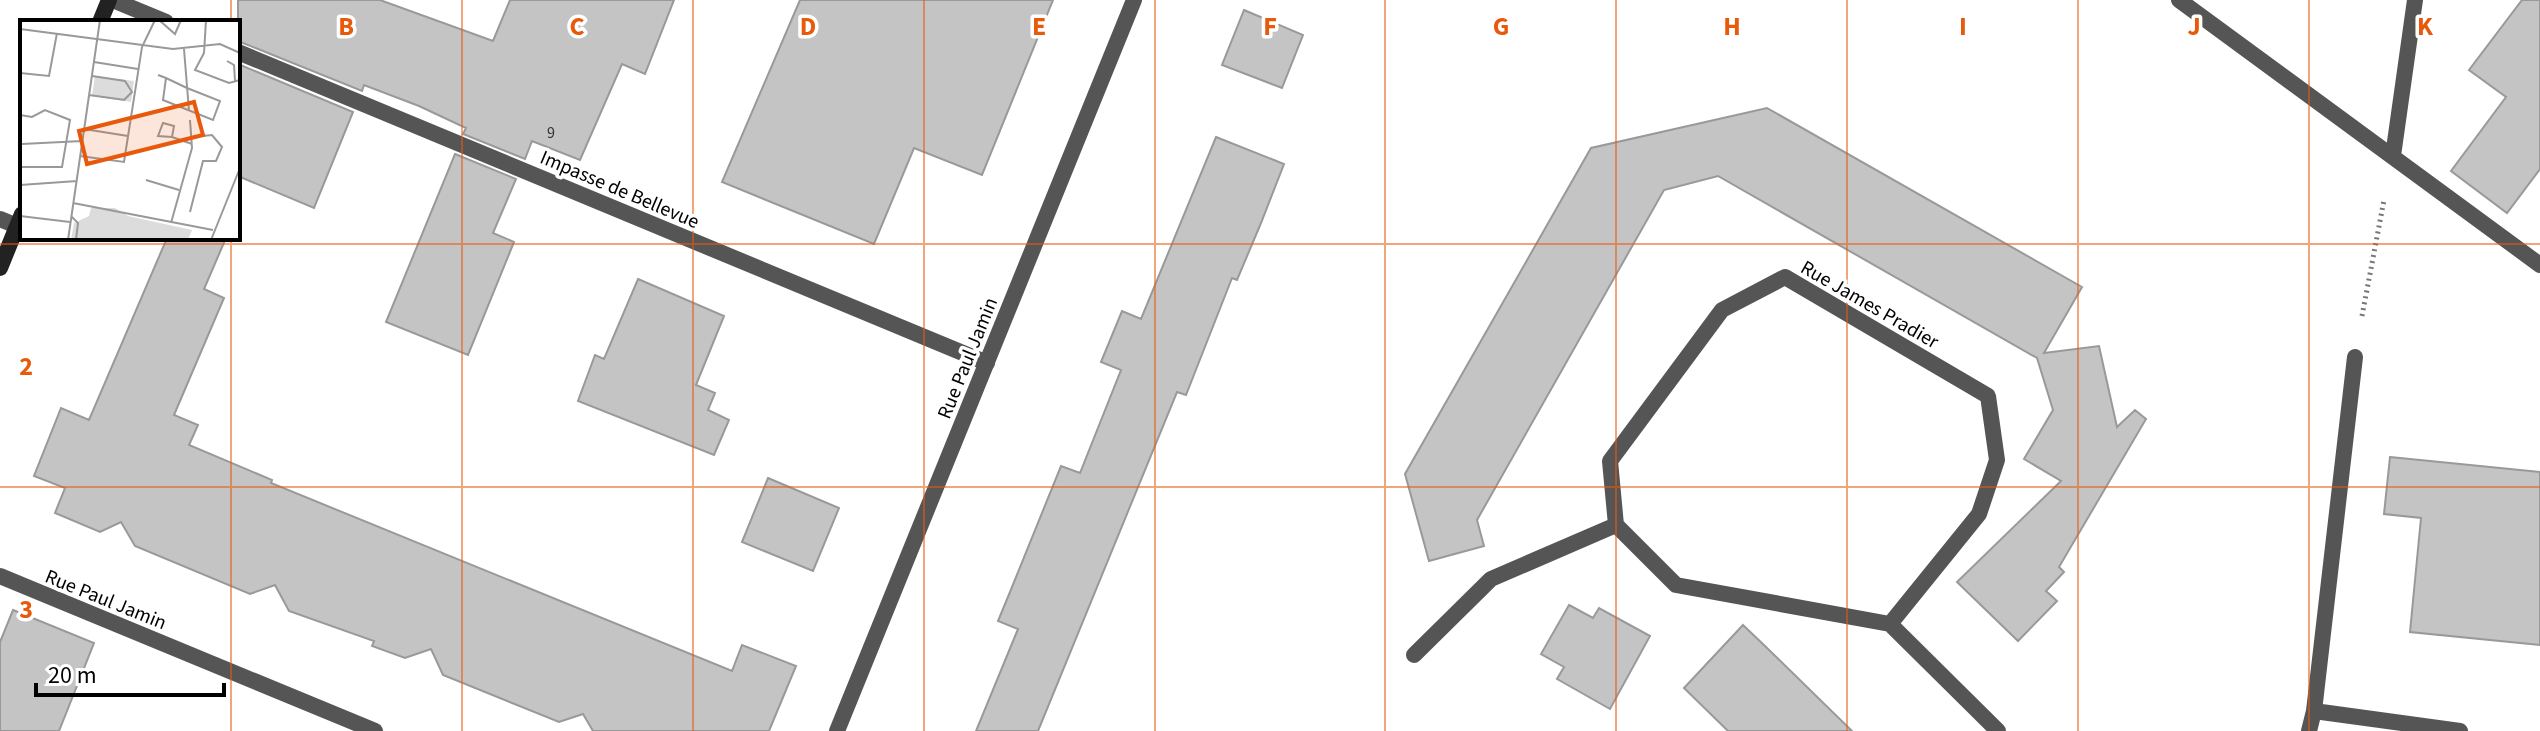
<svg xmlns="http://www.w3.org/2000/svg" width="2540" height="731" viewBox="0 0 2540 731" font-family="'Source Sans 3',sans-serif">
<style>
.building{fill:#c4c4c4;stroke:#999;stroke-width:2}
.lines{fill:none;stroke-linecap:round;stroke-linejoin:round}
.path{stroke:#777;stroke-width:5;stroke-dasharray:2 4;stroke-linecap:butt}
.lane{stroke:#555;stroke-width:16}
.street{stroke:#555;stroke-width:16}
.secondary{stroke:#222;stroke-width:16}
.grid{fill:none;stroke:#e8590c;stroke-width:2;stroke-opacity:0.55}
.labels{text-anchor:middle;stroke-width:7;stroke-linejoin:round;paint-order:stroke}
.number-label{font-size:16px;fill:#313131}
.street-label{font-size:20px;fill:#000;stroke:#fff}
.inset-road{fill:none;stroke:#999;stroke-width:2}
.view{fill:#e8590c;fill-opacity:0.15;stroke:#e8590c;stroke-width:4}
.inset-edge{fill:none;stroke:#000;stroke-width:4}
.grid-label{font-size:26px;text-anchor:middle;font-weight:bold;fill:#e8590c;stroke:#fff;stroke-width:7;stroke-linejoin:round;paint-order:stroke}
</style>
<rect width="100%" height="100%" fill="#fff"/>
<!-- building -->
<path class="building" d="M238,0H380L493,41L510,0H674L645,74L622,64L580,160L532,141L525,159L463,134L466,128L419,106L364,85L362,91L238,41Z
M800,0H1053L982,175L914,148L874,244L722,182Z
M2522,0H2540V169L2507,213L2451,171L2506,97L2469,70Z
M1244,10L1303,35L1282,88L1222,65Z
M238,64L353,112L314,208L238,176Z
M1767,108L2082,287L2044,353L2099,346L2117,427L2135,410L2146,419L2059,567L2064,572L2046,591L2057,601L2018,641L1957,582L2061,481L2024,459L2053,410L2037,358L1718,176L1664,190L1477,520L1484,546L1429,561L1405,474L1591,148Z
M1216,137L1284,164L1261,223L1237,280L1232,278L1186,395L1177,392L1038,731H976L1018,629L998,621L1010,592L1061,466L1080,473L1121,370L1101,362L1122,311L1141,319Z
M455,154L516,179L493,233L514,242L468,355L386,322Z
M167,238H226L204,289L224,298L174,415L198,425L189,445L272,480L271,483L732,671L742,645L796,666L769,731H593L583,714L559,722L443,675L431,649L405,658L372,646L374,641L289,611L275,585L250,594L135,546L121,522L100,532L55,513L65,488L34,476L61,408L89,420Z
M638,279L724,316L696,385L715,393L708,410L729,420L714,455L578,401L595,355L604,359Z
M2390,457L2540,472V645L2410,632L2421,518L2384,514Z
M768,478L839,508L813,571L742,542Z
M1569,605L1593,618L1599,608L1650,636L1610,709L1557,679L1564,667L1541,654Z
M13,610L94,643L59,731H0V642Z
M1743,625L1766,647L1852,731H1728L1684,688Z"/>
<g class="lines">
<!-- path -->
<path class="path" d="M2362,316L2384,200"/>
<!-- lane -->
<path class="lane" d="M113,0L166,22
M238,52L987,363"/>
<!-- street -->
<path class="street" d="M2179,0L2540,265
M2393,156L2415,0
M0,219L17,226
M0,576L375,731
M1890,624L1979,514L1997,460L1988,396L1785,277L1722,310L1610,461L1616,525L1676,585L1890,624L1998,731
M1414,655L1491,579L1616,525
M2314,711L2460,731
M837,731L1134,0
M2309,731L2314,711L2355,357"/>
<!-- secondary -->
<path class="secondary" d="M100,22L109,0
M0,268L22,214"/>
</g>
<!-- grid -->
<path class="grid" d="M231,0V22M462,0V731M693,0V731M924,0V731M1155,0V731M1385,0V731M1616,0V731M1847,0V731M2078,0V731M2309,0V731M231,238V731M0,244H2540M0,487H2540"/>
<g class="labels">
<!-- number labels -->
<g class="number-label">
<text x="551" y="138">9</text>
</g>
<!-- street labels -->
<g class="street-label">
<text transform="translate(620 189) rotate(23)" y="7">Impasse de Bellevue</text>
<text transform="translate(1870 304) rotate(30)" y="7">Rue James Pradier</text>
<text transform="translate(967 358) rotate(-68)" y="7">Rue Paul Jamin</text>
<text transform="translate(106 599) rotate(22)" y="7">Rue Paul Jamin</text>
</g>
</g>
<!-- overview -->
<g transform="translate(20 20)">
<rect width="220" height="220" fill="#fff"/>
<path d="M75,56L114,61L111,82L72,76ZM71,188H95L108,196L172,210L168,220H51L54,203L69,196Z" fill="#dcdcdc"/>
<path class="inset-road" d="M139,0L155,14L161,0M186,0L184,33L175,50L209,63L220,60M0,9L153,29L200,24L220,33M164,29L169,91M207,41L214,45L215,61M74,42L118,49M0,53L29,56L37,13M138,55L146,58L167,68L200,81L193,100L143,80L146,58M72,56L105,61L112,72L104,80M69,75L105,80M0,95L12,97L25,90L50,100L42,147H0M64,109L108,116M152,117L138,116L143,103L154,106L152,117L172,124M2,124L62,121M60,136L104,142L122,27L135,0M126,160L159,170M0,165L57,161M53,183L193,210M170,192L183,141H196L202,127L192,115L172,117M0,196L50,202M51,196L58,203L56,220M151,203L172,128L170,100M48,220L80,0M191,220L220,148"/>
<path class="view" d="M174,82L183,115L67,144L59,111Z"/>
<rect width="220" height="220" class="inset-edge"/>
</g>
<g class="grid-label">
<text x="346" y="35">B</text>
<text x="577" y="35">C</text>
<text x="808" y="35">D</text>
<text x="1039" y="35">E</text>
<text x="1270" y="35">F</text>
<text x="1501" y="35">G</text>
<text x="1732" y="35">H</text>
<text x="1963" y="35">I</text>
<text x="2194" y="35">J</text>
<text x="2425" y="35">K</text>
<text x="26" y="375">2</text>
<text x="26" y="618">3</text>
</g>
<!-- scale -->
<path d="M36 683v12h188v-12" fill="none" stroke="#000000" stroke-width="4"/>
<text x="48" y="683" font-size="24" fill="#000000" stroke="#ffffff" stroke-width="6" paint-order="stroke">20 m</text>
</svg>
